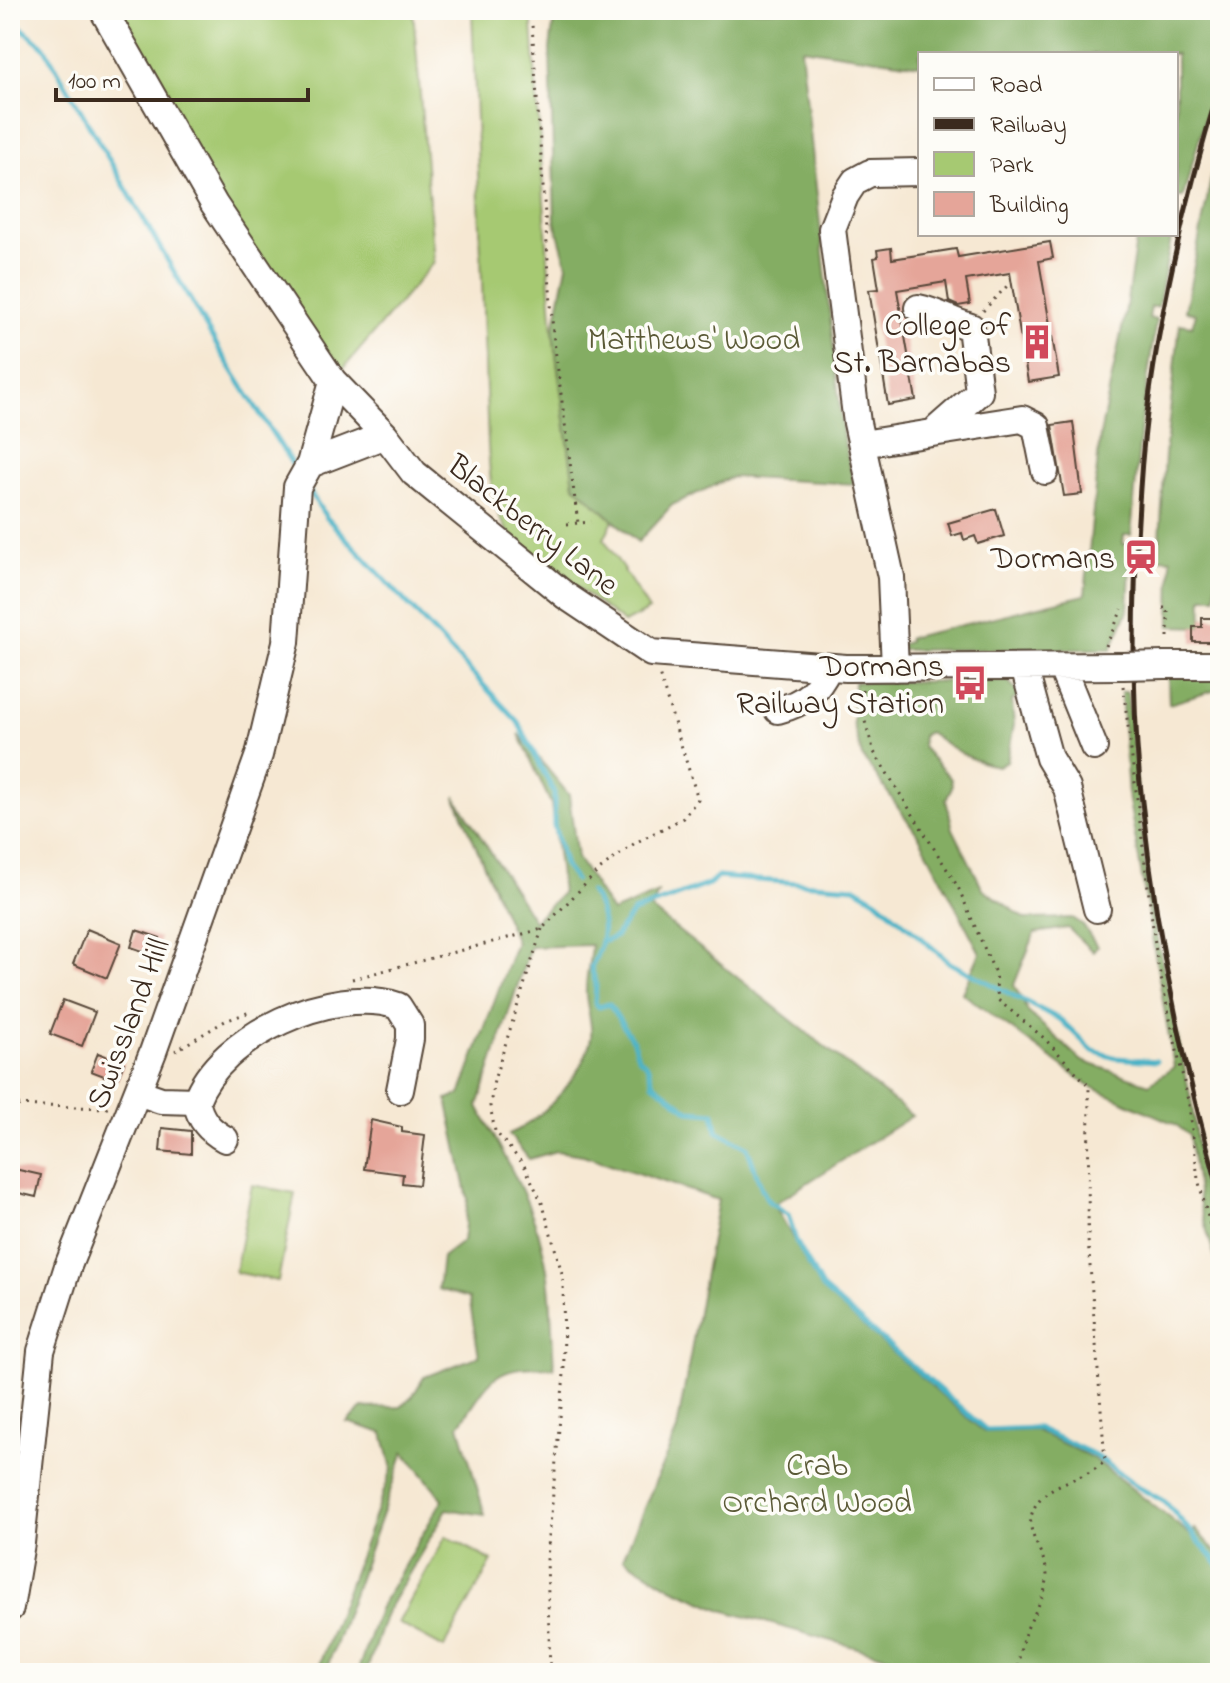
<svg xmlns="http://www.w3.org/2000/svg" width="1230" height="1683" viewBox="0 0 1230 1683" font-family="'Indie Flower',sans-serif">
<style>
.green{fill:#a6c972;stroke:#707a48;stroke-width:2}
.forest{fill:#84ad64;stroke:#606c41;stroke-width:2}
.lines{fill:none;stroke-linecap:round;stroke-linejoin:round}
.stream{stroke:#48b2c6;stroke-width:5}
.building{fill:#e5a599}
.minor-casing{stroke:#574639;stroke-width:30}
.path{stroke:#574639;stroke-width:3;stroke-dasharray:2 6;stroke-linecap:butt}
.minor{stroke:#fff;stroke-width:26}
.rail{stroke:#3b2a1e;stroke-width:5}
.minor-bridge-casing{stroke:#574639;stroke-width:30;stroke-linecap:butt}
.minor-bridge{stroke:#fff;stroke-width:26}
.labels{text-anchor:middle;stroke-width:7;stroke-linejoin:round;paint-order:stroke}
.poi-label{font-size:32px;fill:#3b2a1e;stroke:#fdfcf7;text-anchor:end}
.park-label{font-size:32px;fill:#5b5a37;stroke:#fdfcf7}
.street-label{font-size:32px;fill:#3b2a1e;stroke:#fdfcf7}
</style>
<rect width="100%" height="100%" fill="#fdfcf7"/>
<filter id="ink" filterUnits="userSpaceOnUse"><feTurbulence type="fractalNoise" baseFrequency=".0125" numOctaves="2"/><feDisplacementMap in="SourceGraphic" scale="16" xChannelSelector="R" yChannelSelector="G"/><feConvolveMatrix kernelMatrix="1 2 1 2 8 2 1 2 1" color-interpolation-filters="sRGB"/></filter>
<filter id="wash" filterUnits="userSpaceOnUse"><feTurbulence type="fractalNoise" baseFrequency=".006" numOctaves="4" result="noise"/><feDisplacementMap in="SourceGraphic" scale="32" xChannelSelector="R" yChannelSelector="G"/><feGaussianBlur stdDeviation="1.8" result="paint"/><feColorMatrix in="noise" values="0 0 0 0 0 0 0 0 0 0 0 0 0 0 0 0 0 1.4 0 .05"/><feComposite in="paint" operator="in"/></filter>
<g filter="url(#wash)">
<rect width="100%" height="100%" fill="#f6e8d3"/>
<!-- green -->
<path class="green" d="M103,10H413L434,262L333,381Z
M472,10H531L553,333L574,485L613,520L604,539L649,610L624,623L513,538C491,512 490,479 488,446Z
M252,1185L295,1193L278,1281L235,1272Z
M446,1536L492,1561L444,1648L398,1623Z"/>
<!-- forest -->
<path class="forest" d="M555,10H1220V64L1183,197H1176V54H920V65L801,48L843,437L854,484L732,477L672,505L638,542L574,485L553,333L567,265L555,222L550,49Z
M1220,133V572H1216V597H1203L1202,627L1170,626L1171,559L1159,558L1165,455L1180,324L1192,326L1196,314L1185,311Z
M1137,234H1172L1158,307H1151L1149,318L1156,320L1141,424L1131,535H1124L1123,544L1131,545L1128,611L1111,649L882,650L908,642V638L1085,595L1100,435L1125,314Z
M1220,674V689L1169,704L1168,677Z
M1008,681L1021,695L1012,701L1014,725L1007,761L998,766C971,762 951,748 929,732L923,735L922,747L951,779L952,787L946,800L953,829L983,889L1026,919L1073,918L1083,925L1097,947L1093,952L1068,928L1035,933L1014,985L1028,1012L1082,1061L1149,1084L1174,1067L1128,795L1121,692H1127L1148,894L1192,1105L1201,1179L1220,1249V1275L1201,1211L1189,1135L1175,1124L1089,1086L962,993L980,953L920,838L862,756L853,723L854,682Z
M519,734L569,795L577,858L612,912L658,893L651,909L912,1116L774,1204L821,1289L984,1432L1035,1430L1093,1458L1192,1536L1195,1529L1220,1556V1673H946L722,1610L672,1588L623,1558L677,1430L718,1200L583,1155L556,1151L529,1159L509,1134C542,1120 584,1075 591,1038C593,1024 587,1009 586,995C585,979 590,961 591,945L530,947L478,1106C506,1160 540,1213 548,1276C552,1306 552,1338 554,1368C491,1364 493,1378 459,1425L485,1515L447,1509L386,1613L366,1673H357L379,1609L443,1499L404,1452L328,1665L325,1673H316L392,1469L383,1433L347,1422L363,1408L401,1407L412,1397L424,1377L479,1356L469,1298L438,1289L442,1257L463,1241L468,1199L447,1099L460,1095L516,942L455,796L534,921L562,893L551,804Z"/>
<g class="lines">
<!-- stream -->
<path class="stream" d="M10,18L44,47L220,351L296,470
M308,489L326,517L518,722L554,792V825L565,867L575,880
M590,892C609,916 604,944 591,967L596,984L595,1003L599,1007L609,1004L633,1041L638,1057L647,1065L653,1083L689,1111L714,1113L717,1131L747,1147L762,1189L768,1201L788,1214L796,1241L822,1288L986,1430L1037,1428L1095,1455L1138,1487L1165,1502L1220,1566
M605,941L615,937L633,912L709,884L717,877L855,887L877,900L950,963L1061,1020L1093,1051L1116,1058L1156,1061"/>
</g>
<g id="blocks">
<!-- building -->
<path class="building" d="M1050,242L1053,258L1039,261L1059,377L1028,382L1010,273L966,280L970,304L958,306L949,302L946,282L897,290L916,400L888,405L869,290L879,289L874,258L878,257L877,250L891,248L892,259L956,249L958,257Z
M1073,422L1082,494L1064,496L1052,425Z
M996,509L1004,536L978,544L975,536L964,540L962,533L952,536L948,523Z
M1202,618H1220V642H1193V627H1202Z
M87,929L121,943L107,978L73,964Z
M136,930L160,938L154,955L131,947Z
M63,1000L95,1012L82,1046L50,1034Z
M98,1053L124,1063L117,1081L91,1071Z
M371,1120L402,1127V1132L425,1135L419,1185L402,1183L403,1174L364,1169Z
M162,1128L191,1131V1154L160,1151Z
M10,1168L41,1175L36,1197L10,1191Z"/>
</g>
</g>
<g filter="url(#ink)">
<use href="#blocks" fill-opacity="0" stroke="#574639" stroke-width="2"/>
<g class="lines">
<!-- minor casing -->
<g class="minor-casing">
<path id="minor" d="M103,10L214,204L333,381L385,435L414,473L566,596L651,653L846,668L1122,666
M918,308C938,312 951,322 971,327L979,392L938,428
M862,444L1022,419L1036,426L1045,471
M310,464L385,435
M1165,665H1220
M1024,667L1049,758L1067,788L1097,909
M895,668L891,577L857,423L832,229L845,196L855,181L870,173L920,172
M1062,668L1094,747
M778,710C806,703 817,691 829,667
M138,1092L161,1100L196,1101C219,1036 333,984 398,1006L410,1025V1039L400,1090
M196,1101C200,1120 209,1130 225,1139
M10,1608L21,1543L41,1351L68,1266L153,1052L259,755L286,642L297,487L310,464L333,381"/>
</g>
<!-- path -->
<path class="path" d="M531,10L553,333L578,523
M983,311L1008,285
M567,524L591,522
M1163,608H1168V643
M1106,646L1122,609
M1123,686L1157,960L1189,1105L1198,1179L1220,1262
M862,690L864,718L874,752L958,887L995,973L998,1000L1044,1038L1089,1086L1088,1240L1105,1461C1087,1480 1052,1480 1037,1503C1018,1532 1048,1550 1047,1579C1046,1596 1030,1619 1024,1636C1020,1648 1019,1661 1017,1673
M542,929L494,1080L490,1106L495,1131L524,1165L543,1205L563,1277L564,1374L547,1558L550,1673
M352,979L542,929L598,871L635,843L683,818L698,799L659,674
M175,1051L225,1021L250,1012
M10,1105L110,1108"/>
<!-- minor -->
<use href="#minor" class="minor"/>
<!-- rail -->
<path class="rail" d="M1220,85C1182,210 1148,357 1140,488C1133,590 1130,699 1142,802C1156,933 1183,1066 1220,1193"/>
<!-- minor-bridge casing -->
<g class="minor-bridge-casing">
<path id="minor-bridge" d="M1122,666L1165,665"/>
</g>
<!-- minor-bridge -->
<use href="#minor-bridge" class="minor-bridge"/>
</g>
</g>
<!-- icons -->
<defs>
<g id="building-bare" transform="scale(2.76)"><path d="M-4-6H4V6H1V3H-1V6H-4ZM-2.5-4.3h1.7v1.8h-1.7ZM.8-4.3h1.7v1.8H.8ZM-2.5-1h1.7V.8h-1.7ZM.8-1h1.7V.8H.8Z" fill="#d1495b" stroke="#fdfcf7" stroke-width="2.5" paint-order="stroke"/></g>
<g id="station-bare" transform="scale(2.76)"><path d="M-3-6H3Q5-6 5-4V2Q5 4 3 4L4.5 6H3L1.5 4h-3L-3 6H-4.5L-3 4Q-5 4-5 2V-4Q-5-6-3-6ZM-3.5-4v3h7v-3ZM-3.5 1v1.5H-2V1ZM2 1v1.5H3.5V1Z" fill="#d1495b" stroke="#fdfcf7" stroke-width="2.5" paint-order="stroke"/></g>
<g id="bus-bare" transform="scale(2.76)"><path d="M-5-6H5V4H4V6H2V4H-2V6H-4V4H-5ZM-3.5-4V0h7V-4ZM-3.5 1.2v1.5H-2V1.2ZM2 1.2v1.5H3.5V1.2Z" fill="#d1495b" stroke="#fdfcf7" stroke-width="2.5" paint-order="stroke"/></g>
</defs>
<g fill-rule="evenodd">
<use href="#building-bare" x="1037" y="342"/>
<use href="#station-bare" x="1141" y="557"/>
<use href="#bus-bare" x="970" y="683"/>
</g>
<g class="labels">
<!-- poi labels -->
<g class="poi-label">
<text x="1011" y="335">College of<tspan x="1011" dy="37">St. Barnabas</tspan></text>
<text x="1115" y="568">Dormans</text>
<text x="944" y="676">Dormans<tspan x="944" dy="37">Railway Station</tspan></text>
</g>
<!-- park labels -->
<g class="park-label">
<text x="694" y="349">Matthews' Wood</text>
<text x="817" y="1475">Crab<tspan x="817" dy="37">Orchard Wood</tspan></text>
</g>
<!-- street labels -->
<g class="street-label">
<text transform="translate(534 524) rotate(38)" y="11">Blackberry Lane</text>
<text transform="translate(127 1023) rotate(-69)" y="11">Swissland Hill</text>
</g>
</g>
<!-- margin -->
<rect width="1230" height="1683" fill="none" stroke="#fdfcf7" stroke-width="40"/>
<!-- legend -->
<rect x="918" y="52" width="260" height="184" fill="#fdfcf7" stroke="#afa8a0" stroke-width="2"/>
<rect x="934" y="78" width="40" height="12" fill="#ffffff" stroke="#afa8a0" stroke-width="2"/>
<text x="990" y="92" font-size="24" fill="#3b2a1e">Road</text>
<rect x="934" y="118" width="40" height="12" fill="#3b2a1e" stroke="#afa8a0" stroke-width="2"/>
<text x="990" y="132" font-size="24" fill="#3b2a1e">Railway</text>
<rect x="934" y="152" width="40" height="24" fill="#a6c972" stroke="#afa8a0" stroke-width="2"/>
<text x="990" y="172" font-size="24" fill="#3b2a1e">Park</text>
<rect x="934" y="192" width="40" height="24" fill="#e5a599" stroke="#afa8a0" stroke-width="2"/>
<text x="990" y="212" font-size="24" fill="#3b2a1e">Building</text>
<!-- scale -->
<path d="M56 88v12h252v-12" fill="none" stroke="#3b2a1e" stroke-width="4"/>
<text x="68" y="88" font-size="24" fill="#3b2a1e" stroke="#fdfcf7" stroke-width="6" paint-order="stroke">100 m</text>
</svg>
